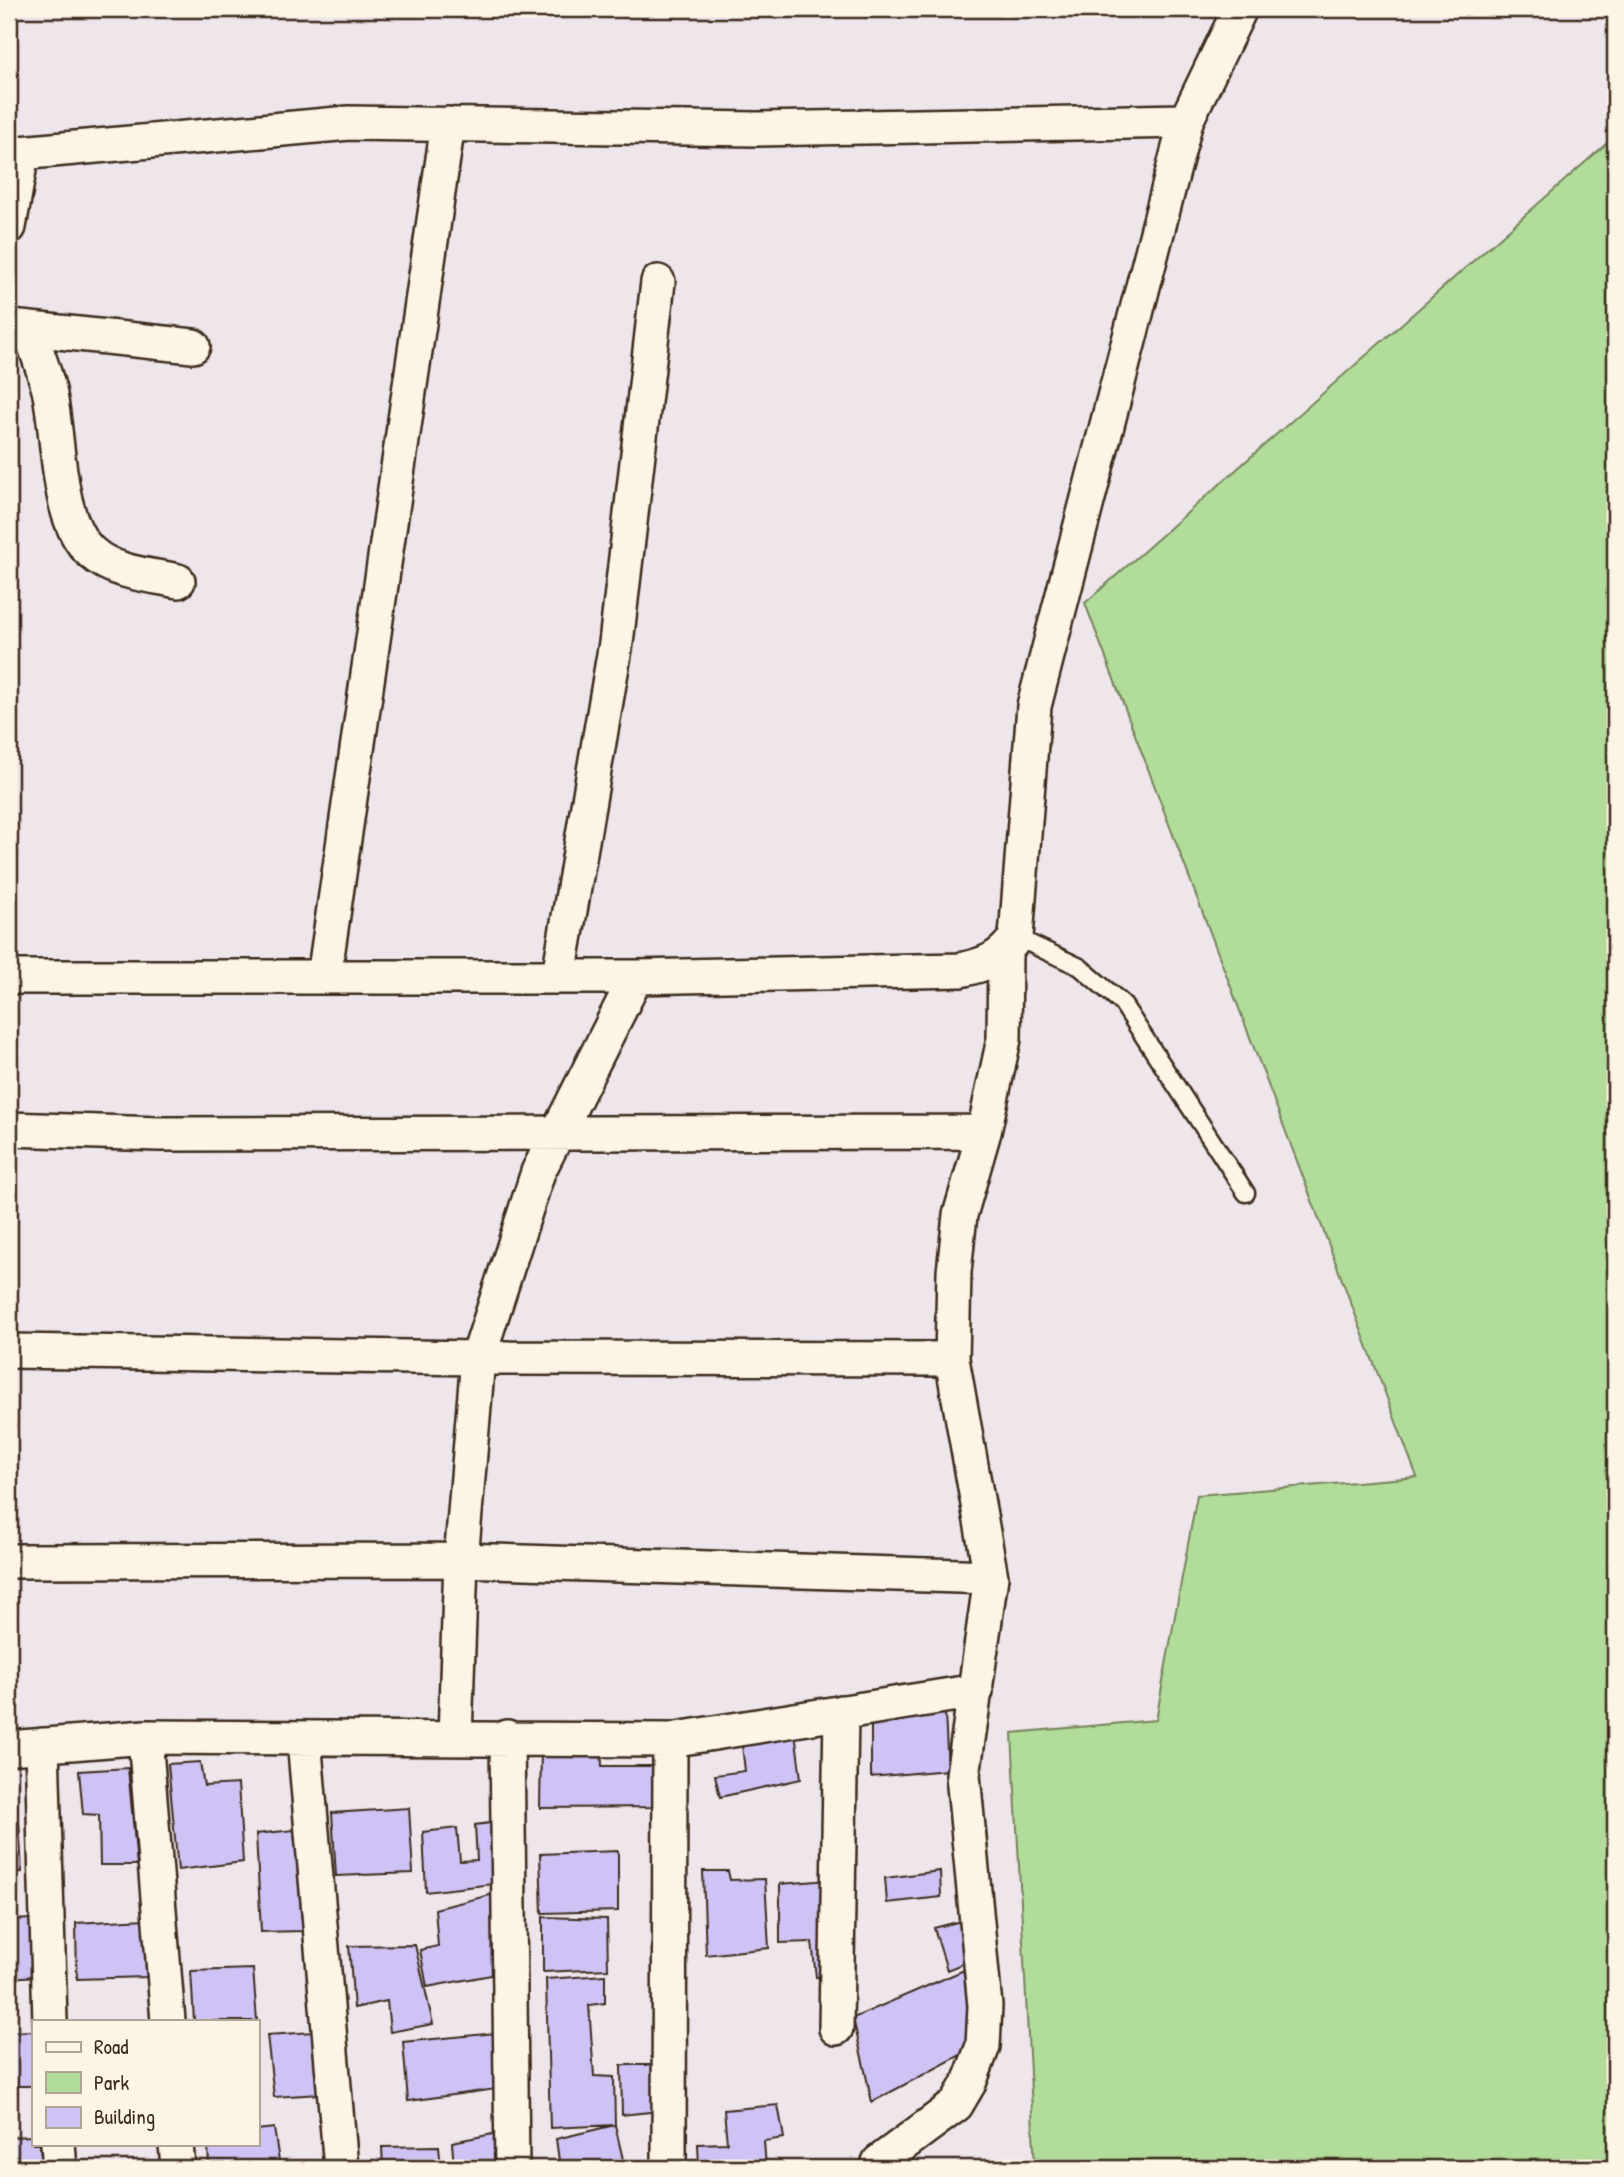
<svg xmlns="http://www.w3.org/2000/svg" width="1624" height="2177" viewBox="0 0 1624 2177" font-family="'Patrick Hand',sans-serif">
<style>
.green{fill:#b2dc9a;stroke:#76835c;stroke-width:2}
.building{fill:#cfc3f5;stroke:#3b2a1e;stroke-width:2}
.lines{fill:none;stroke-linecap:round;stroke-linejoin:round}
.lane-casing{stroke:#3b2a1e;stroke-width:21}
.street-casing{stroke:#3b2a1e;stroke-width:38}
.lane{stroke:#fcf5e5;stroke-width:16}
.street{stroke:#fcf5e5;stroke-width:33}
</style>
<rect width="100%" height="100%" fill="#eee6ea"/>
<filter id="ink" filterUnits="userSpaceOnUse"><feTurbulence type="fractalNoise" baseFrequency=".0143" numOctaves="2"/><feDisplacementMap in="SourceGraphic" scale="14" xChannelSelector="R" yChannelSelector="G"/><feConvolveMatrix kernelMatrix="1 2 1 2 8 2 1 2 1" color-interpolation-filters="sRGB"/></filter>
<g filter="url(#ink)">
<!-- green -->
<path class="green" d="M1615,136V2168H1035L1012,1733L1156,1720L1197,1495L1417,1477L1085,603Z"/>
<!-- building -->
<path class="building" d="M945,1713L948,1770L871,1777V1719Z
M795,1732L801,1779L720,1797L715,1775L745,1771L741,1737Z
M601,1746L602,1766H660L661,1807L540,1808L541,1749Z
M200,1762L204,1786L238,1784L243,1862L178,1870L168,1764Z
M128,1768L137,1865H100L99,1815L83,1814L79,1771Z
M409,1808L413,1873L336,1876L332,1813Z
M19,1819L22,1872L9,1873V1820Z
M499,1822L501,1883L426,1892L423,1832L457,1828L460,1861L477,1860L475,1825Z
M294,1830L303,1931L261,1932L256,1834Z
M618,1851V1911L542,1913L540,1854Z
M703,1871H728L730,1880L765,1879L769,1948L706,1955Z
M940,1871L941,1897L887,1903L885,1878Z
M829,1880V1978L816,1977L812,1942L780,1943V1884Z
M498,1893L502,1973L427,1987L420,1950L438,1946L435,1909Z
M543,1917L607,1919L608,1969L543,1972Z
M33,1919L37,1976L9,1978V1920Z
M145,1919L147,1977L77,1979L76,1923Z
M961,1921L972,1960L947,1970L934,1928Z
M415,1945L433,2024L390,2032L387,2001L354,2008L349,1946Z
M971,1967L974,2048L872,2102L853,2018Z
M253,1969L257,2021H194L191,1971Z
M605,1975V2003L589,2005L594,2076L614,2077L615,2125L550,2128L546,1979Z
M33,2031V2086H9V2032Z
M314,2032L319,2094L274,2097L267,2035Z
M496,2033L497,2089L408,2101L403,2042Z
M621,2065H660L659,2111L622,2115Z
M778,2105L784,2138L764,2141L766,2168H699L698,2144L727,2143L724,2110Z
M615,2125L625,2168H560L556,2139Z
M274,2128L280,2168H209L208,2144H257V2130Z
M503,2132V2168H454L452,2142Z
M33,2136V2144H40L42,2168H9V2137Z
M439,2146L441,2168H383L382,2147Z"/>
<g class="lines">
<!-- lane casing -->
<g class="lane-casing">
<path id="lane" d="M1016,937L1080,967L1122,1003L1246,1193"/>
</g>
<!-- street casing -->
<g class="street-casing">
<path id="street" d="M9,154L349,123L757,129L1186,121
M9,227L22,153
M11,327L193,346
M29,329C36,349 44,370 49,390C60,437 55,521 92,553C114,573 150,575 178,581
M559,975L616,643L658,282
M9,977H636L960,970C985,965 1001,959 1016,937L1034,706L1186,121L1240,9
M324,977L448,124
M9,1129L159,1134L984,1132
M9,1351L478,1358L952,1359
M9,1561L461,1560L991,1577
M145,1737L168,2021
M455,1737L461,1560L478,1358L538,1172L636,977
M507,1737L512,2168
M304,1739L341,2168
M42,1745L50,2021
M9,1748L145,1737L670,1740L976,1691
M836,2028L841,1712
M58,2144L60,2168
M176,2144L178,2168
M879,2162L956,2105L969,2083L983,2046L985,2006L963,1775L991,1577L952,1359L954,1272L960,1215L984,1132L1004,1039L1005,954
M669,2168L670,1740"/>
</g>
<!-- lane -->
<use href="#lane" class="lane"/>
<!-- street -->
<use href="#street" class="street"/>
</g>
</g>
<!-- margin -->
<rect width="1624" height="2177" fill="none" stroke="#fcf5e5" stroke-width="35"/>
<rect x="18" y="18" width="1589" height="2142" fill="none" stroke="#3b2a1e" stroke-width="2.5" filter="url(#ink)"/>
<!-- legend -->
<rect x="32" y="2020" width="228" height="126" fill="#fcf5e5" stroke="#afa495" stroke-width="2"/>
<rect x="46" y="2042" width="35" height="10" fill="#fcf5e5" stroke="#afa495" stroke-width="2"/>
<text x="94" y="2054" font-size="21" fill="#3b2a1e">Road</text>
<rect x="46" y="2072" width="35" height="21" fill="#b2dc9a" stroke="#afa495" stroke-width="2"/>
<text x="94" y="2090" font-size="21" fill="#3b2a1e">Park</text>
<rect x="46" y="2107" width="35" height="21" fill="#cfc3f5" stroke="#afa495" stroke-width="2"/>
<text x="94" y="2124" font-size="21" fill="#3b2a1e">Building</text>
</svg>
